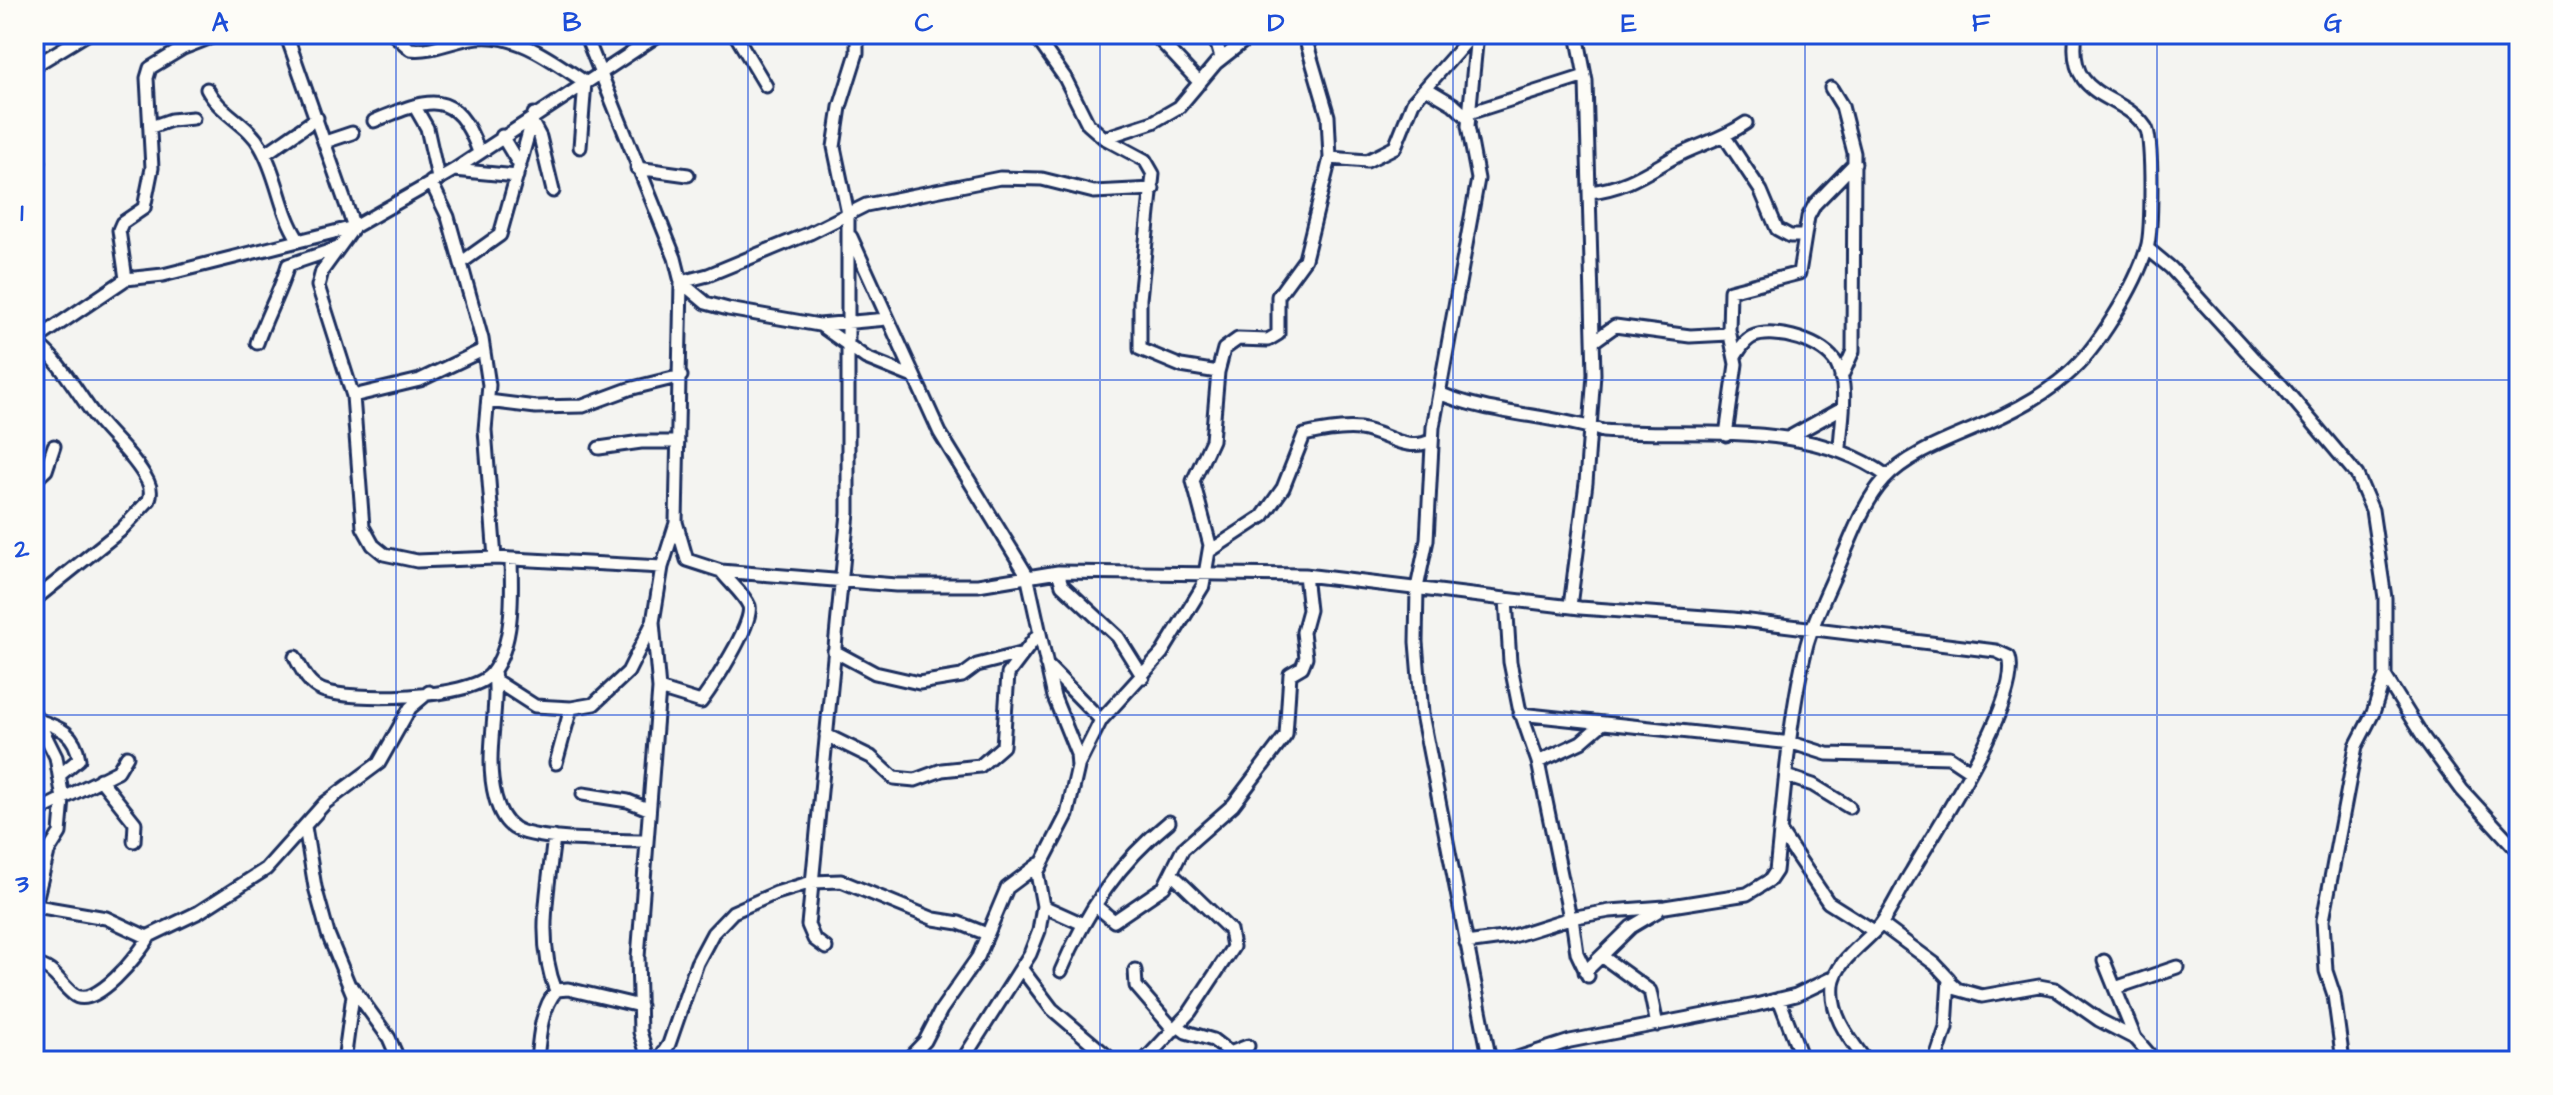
<svg xmlns="http://www.w3.org/2000/svg" width="2553" height="1095" viewBox="0 0 2553 1095" font-family="'Architects Daughter',sans-serif">
<style>
.lines{fill:none;stroke-linecap:round;stroke-linejoin:round}
.street-casing{stroke:#1b2f5e;stroke-width:17}
.street{stroke:#fdfcf7;stroke-width:11}
.grid{fill:none;stroke:#1d4ed8;stroke-width:2;stroke-opacity:0.55}
.neatline{fill:none;stroke:#1d4ed8;stroke-width:3}
.grid-label{font-size:26px;text-anchor:middle;font-weight:bold;fill:#1d4ed8}
</style>
<rect width="100%" height="100%" fill="#f4f4f1"/>
<filter id="ink" filterUnits="userSpaceOnUse"><feTurbulence type="fractalNoise" baseFrequency=".0125" numOctaves="2"/><feDisplacementMap in="SourceGraphic" scale="16" xChannelSelector="R" yChannelSelector="G"/><feConvolveMatrix kernelMatrix="1 2 1 2 8 2 1 2 1" color-interpolation-filters="sRGB"/></filter>
<g filter="url(#ink)">
<g class="lines">
<!-- street casing -->
<g class="street-casing">
<path id="street" d="M286,34L354,227L322,271L318,286L353,396L363,527L373,545L384,554L417,561L495,558L662,567
M393,34L410,49C433,52 455,39 478,37C518,33 554,62 585,82L580,147
M585,34L675,258L681,282L676,522L687,560L721,571L896,585H978L1058,572L1305,575L1580,608L1733,619L1996,651L2009,657C2023,699 1935,831 1912,871C1901,888 1893,907 1881,924C1867,942 1835,961 1833,985C1830,1016 1849,1038 1866,1061
M735,34L766,86
M1034,34L1065,78L1088,124L1104,138L1145,160L1153,174L1140,299V349L1181,366L1218,372
M1154,34L1200,83
M1214,34L1221,58
M1477,34L1468,126L1478,179L1433,427L1427,540L1417,588L1416,642L1422,714L1490,1061
M34,66L87,34
M1426,88L1453,104L1468,118
M1831,88L1842,106L1854,153L1853,351L1841,378
M207,89C220,114 248,123 261,147C278,176 280,212 298,239
M415,107L427,128L438,178
M1469,113L1585,76
M374,121C429,98 456,87 479,152
M532,122L540,137L553,191
M151,127L171,120L193,118
M502,136L520,166
M1725,137L1761,191L1777,229L1790,236H1805
M1104,138L1153,122L1179,107L1216,63L1253,34
M325,142L352,133
M34,154L39,162
M265,154L317,118
M1330,158L1367,161L1395,147L1413,102L1473,34
M637,168L688,175
M454,170L517,176
M431,182L448,217L482,339L489,385L485,430L495,558
M1590,192C1624,188 1643,175 1671,159C1697,144 1718,142 1746,123
M851,237L940,433L1027,575L1054,697L1077,754L1078,767L1067,815L1037,873L1043,906L1039,931L1030,954L962,1061
M2147,248L2171,268L2253,358L2282,386L2357,475L2372,510L2385,598V676L2373,713L2356,746L2323,920L2326,971L2334,995L2343,1061
M462,262L500,235L534,114
M126,279L119,230L122,223L144,208L152,168L147,78L150,68L183,48L219,34
M681,282L708,275L810,233L866,205L1000,178L1042,179L1094,192L1153,189
M681,282L706,303L728,309L819,325L887,319
M820,325L866,358L913,377
M34,341L126,279L163,275L354,227L454,170L660,34
M34,341C62,362 76,392 97,419C114,440 136,458 148,482C151,488 151,494 149,500L120,531L34,600
M1594,341L1615,326L1690,336L1729,334
M257,343C266,316 280,292 288,265L338,248
M1736,355C1741,348 1744,341 1752,337C1775,327 1826,342 1837,365C1850,389 1840,425 1840,451
M1439,393C1490,415 1549,414 1603,431C1697,438 1806,418 1887,476
M353,396L420,380L483,350
M488,401L536,407L583,406L629,389L681,376
M1726,435L1736,364L1729,330L1730,291L1799,273L1808,217L1815,204L1855,163
M1788,438L1842,408
M599,448L641,442H678
M34,481L46,470L54,446
M1210,551L1263,516L1283,488L1304,435C1321,431 1342,427 1360,429C1384,432 1407,454 1432,440
M1058,572L1062,585L1118,637L1143,677
M1506,599L1510,662L1519,707L1538,762L1570,918
M1570,606L1586,483L1594,374L1586,81L1577,34
M834,651L875,673L919,683L962,676L977,665L1024,653
M295,657C302,670 308,684 322,690C351,702 470,699 491,674C514,646 512,595 511,560
M1046,664L1101,720
M494,670C498,702 491,729 491,761C491,781 495,816 514,828C535,842 619,840 647,841
M2385,676L2423,737L2462,790L2519,852
M496,681L535,706L571,708L594,704L628,672L653,622
M659,689L701,702C712,687 754,623 749,606C744,594 729,582 721,571
M34,713L56,757L63,799L60,833L48,852L34,909
M1520,714L1792,743L1827,754L1949,757L1970,771
M38,720C61,728 75,733 79,759L61,774
M826,735L871,757L894,778L915,780L942,770L980,766L1003,746L1008,674L1039,633
M1538,762L1581,742L1603,723
M556,763L571,708
M1078,766L1101,720L1162,653L1203,586L1210,545L1193,481L1212,440L1218,372L1224,349L1238,339L1268,340L1278,334V296L1305,259L1330,158L1328,116L1304,34
M1786,776L1813,785L1849,807
M100,779L135,823L134,841
M583,794L628,801L648,809
M34,813L118,771L127,756
M305,827L315,887L328,934L353,995L344,1061
M1780,831L1828,902L1874,931
M554,837C548,890 536,941 556,991
M36,906L106,918L147,937L199,912L266,869L325,803L379,763L410,708L429,692
M1043,906L1083,924
M1096,906L1114,921L1164,887L1183,849L1233,805L1286,735L1290,674L1302,667L1306,657L1303,632L1309,610L1305,575
M1572,918L1577,953L1588,976
M1881,924L1935,964L1949,979L1946,1028L1935,1061
M1466,943L1510,937L1570,918L1610,911L1665,907L1747,894L1770,880L1776,871C1784,799 1789,713 1807,644C1816,613 1832,583 1844,554C1855,529 1865,501 1884,480C1911,451 1955,438 1989,422C2016,410 2045,394 2067,375C2097,350 2136,285 2147,248C2152,233 2153,138 2146,128C2122,91 2066,102 2076,34
M826,948L814,939L808,925L848,513V214L834,147L840,107L857,53V34
M1603,957L1650,991L1657,1025
M2104,961L2135,1038
M34,964C55,968 58,982 73,994C94,1012 140,953 149,937
M1021,968L1052,1009L1113,1061
M1135,970L1136,986L1174,1030
M1061,971C1086,912 1119,862 1169,822
M1585,972L1631,927L1658,911
M1949,982L1957,989L1982,996L2039,986L2055,989L2099,1020L2136,1039L2155,1061
M353,988L389,1038L399,1061
M2115,988L2177,967
M1779,999L1803,1061
M1178,1026L1186,1032L1213,1040L1230,1053L1248,1046
M537,1061C539,1039 541,1007 557,990L568,989L640,1006
M649,1061L640,1032L638,957L659,689L653,622L662,567L676,523
M658,1061L669,1044L697,963L713,933L733,912L776,893L812,882L841,881L934,919L959,923L987,934
M906,1061L925,1041L941,1010L978,957L1007,888L1039,864
M1144,1061L1190,1012L1233,947L1230,930L1173,875
M1508,1061L1570,1041L1756,1005L1796,995L1834,977"/>
</g>
<!-- street -->
<use href="#street" class="street"/>
</g>
</g>
<!-- grid -->
<path class="grid" d="M396,34V1061M748,34V1061M1100,34V1061M1453,34V1061M1805,34V1061M2157,34V1061M34,380H2519M34,715H2519"/>
<!-- margin -->
<rect width="2553" height="1095" fill="none" stroke="#fdfcf7" stroke-width="88"/>
<rect x="44" y="44" width="2465" height="1007" class="neatline"/>
<g class="grid-label">
<text x="220" y="31">A</text>
<text x="572" y="31">B</text>
<text x="924" y="31">C</text>
<text x="1276" y="31">D</text>
<text x="1629" y="31">E</text>
<text x="1981" y="31">F</text>
<text x="2333" y="31">G</text>
<text x="22" y="221">1</text>
<text x="22" y="557">2</text>
<text x="22" y="892">3</text>
</g>
</svg>
